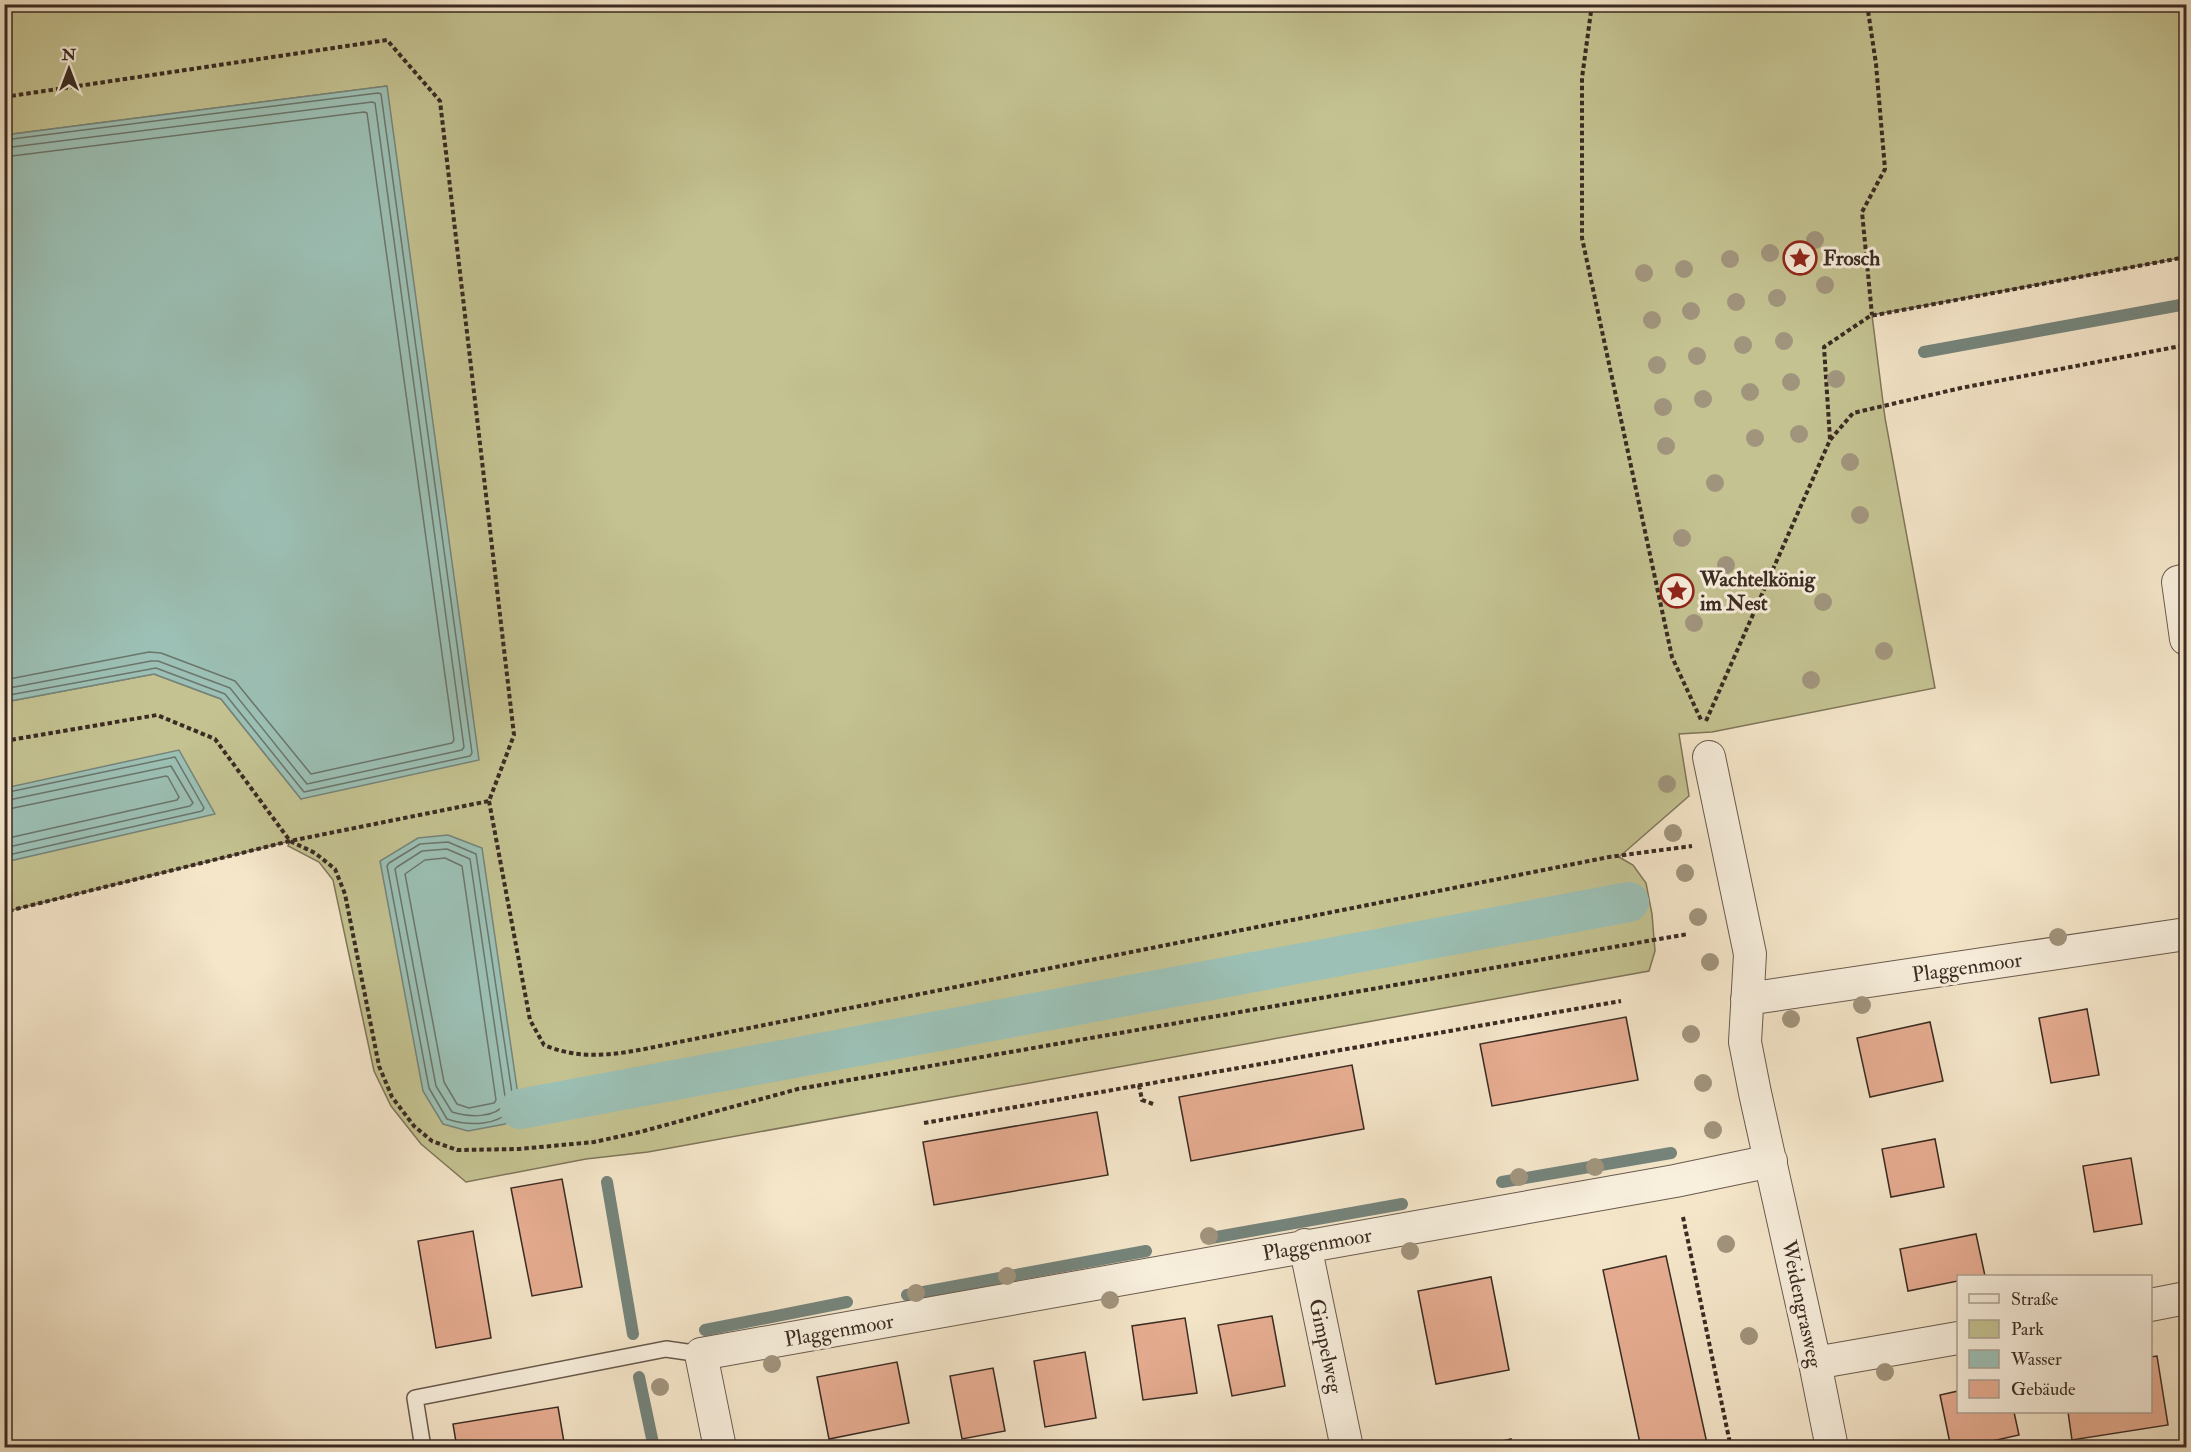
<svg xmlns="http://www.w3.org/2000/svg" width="2191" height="1452" viewBox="0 0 2191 1452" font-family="'IM FELL Double Pica',serif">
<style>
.green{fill:#c4c291;stroke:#7f765a;stroke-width:1.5}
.water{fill:#9cc0b5;stroke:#75847b;stroke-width:1.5}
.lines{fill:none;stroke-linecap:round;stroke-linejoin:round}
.shore{stroke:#6b766c;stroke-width:1.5}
.stream{stroke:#75847b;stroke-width:12}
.canal{stroke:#9cc0b5;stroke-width:40}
.building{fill:#e7ad92;stroke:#3a2b23;stroke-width:1.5}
.lane-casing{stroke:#695a4d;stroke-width:18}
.street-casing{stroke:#695a4d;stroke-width:34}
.path{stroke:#3a2b23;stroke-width:4;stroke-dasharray:4.5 3;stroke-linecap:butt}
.lane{stroke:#f8efdd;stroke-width:15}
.street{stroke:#f8efdd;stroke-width:32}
.tree{fill:#a1947d}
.labels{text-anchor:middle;stroke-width:6;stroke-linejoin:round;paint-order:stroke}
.poi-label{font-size:21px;font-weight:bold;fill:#3a2b23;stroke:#f8efdd;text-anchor:start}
.street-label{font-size:21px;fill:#3a2b23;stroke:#f8efdd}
</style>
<rect width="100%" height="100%" fill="#f5e6ca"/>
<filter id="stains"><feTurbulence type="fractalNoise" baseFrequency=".00333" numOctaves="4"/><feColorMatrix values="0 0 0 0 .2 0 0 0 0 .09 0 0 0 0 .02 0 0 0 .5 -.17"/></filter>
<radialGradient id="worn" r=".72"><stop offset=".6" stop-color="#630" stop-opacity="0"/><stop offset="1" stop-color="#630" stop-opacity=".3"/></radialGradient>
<!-- green -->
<path class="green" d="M5,5H2186V257L1872,315L1885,418L1935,688L1712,732L1679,734L1689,796L1619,857L1633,865L1646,883L1652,914L1655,951L1649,971L648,1152L586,1159L466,1182L421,1144L391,1106L374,1071L333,880L319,862L288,846L290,841L8,911L5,914V702L154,674L221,699L301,799L386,86L5,135Z"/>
<!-- water -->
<path class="water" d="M387,86L479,760L301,799L221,699L154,674L5,702V135Z
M179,750L215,814L5,862V788Z
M448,835L482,848L520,1109L505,1124L468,1131L443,1124L423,1091L380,861L418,838Z"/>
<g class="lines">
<!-- shore -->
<path class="shore" d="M4,140L378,93L381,94L472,753L470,756L304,792L225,694L156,668L4,696
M4,148L372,102L375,103L464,747L462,750L307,784L230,688L158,661H151L4,689
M4,157L364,112L367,113L454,740L452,743L311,774L235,681L161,653L149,652L4,680
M4,793L175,757L204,808L202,811L4,856
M4,801L171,766L193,803L190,806L4,848
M4,810L166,776L168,777L179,797L177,800L4,839
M448,842L476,854L514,1106C500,1127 468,1126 447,1119L429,1088L387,866L389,863L420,844Z
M447,849L470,859L506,1103C495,1119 468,1117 452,1112L436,1086L395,869L397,867L422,851Z
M445,858L462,866L496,1100L494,1103L469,1108L457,1104L444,1082L405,874L425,860Z"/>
<!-- stream -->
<path class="stream" d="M1924,352L2186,304
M607,1182L633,1334
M1502,1182L1671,1153
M1211,1238L1402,1204
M907,1295L1146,1251
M705,1330L847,1302
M639,1377L654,1448"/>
<!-- canal -->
<path class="canal" d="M520,1109L1629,902"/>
</g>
<!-- building -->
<path class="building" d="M2186,401V437L2180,402Z
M2087,1009L2099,1075L2051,1083L2039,1018Z
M1626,1017L1638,1080L1492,1106L1480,1044Z
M1930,1022L1943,1081L1870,1097L1857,1038Z
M1352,1065L1364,1129L1191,1161L1179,1097Z
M1097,1112L1108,1175L934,1205L923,1142Z
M1935,1139L1944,1187L1891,1197L1882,1149Z
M2131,1158L2142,1224L2094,1232L2083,1166Z
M562,1179L582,1287L532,1296L511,1188Z
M473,1231L491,1338L436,1348L418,1241Z
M1976,1234L1985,1276H1958V1281L1908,1291L1900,1249Z
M1666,1256L1699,1407L1708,1448H1641L1603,1270Z
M1491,1277L1509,1370L1436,1384L1418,1291Z
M1272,1316L1285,1386L1232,1396L1218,1325Z
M1185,1318L1197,1393L1143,1400L1132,1326Z
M1085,1352L1096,1418L1045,1427L1034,1361Z
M2157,1356L2168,1425L2072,1440L2068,1412H2150V1357Z
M897,1362L909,1423L829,1439L817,1377Z
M993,1368L1005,1431L962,1439L950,1376Z
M1958,1391V1412H2014L2019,1435L1961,1448H1951L1940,1395Z
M558,1407L565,1448H457L453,1424Z
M1511,1439L1513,1448H1475Z"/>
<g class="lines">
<!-- lane casing -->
<g class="lane-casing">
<path id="lane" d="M423,1448L415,1398L666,1349L701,1354"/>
</g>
<!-- street casing -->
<g class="street-casing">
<path id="street" d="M2186,580L2178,582L2186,639
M1709,757L1750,954L1745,1042L1755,1093L1815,1363L1832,1448
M1747,999L2186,934
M1305,1245L1347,1448
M2150,1305L2186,1298
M1815,1363L1958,1338
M720,1448L701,1354L1675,1181L1771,1161"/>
</g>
<!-- path -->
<path class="path" d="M1592,4L1582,78V238L1672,657L1702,722
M1867,4L1876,64L1885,169L1862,212L1872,315
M4,97L387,40L440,101L514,735L489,801L290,841L8,911L4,914
M1830,439L1824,347L1870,316L2186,257
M1706,721L1830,440L1853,413L1961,388L2186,345
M4,741L157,715L215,739L290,841L315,853L335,869L345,894L379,1066L392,1097L414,1126L432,1141L457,1150L519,1149L594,1142L640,1132L798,1089L1688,934
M489,801L530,1020L544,1045C589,1064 633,1051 679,1042L1609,857L1692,846
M1139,1085L1142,1100L1153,1104
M924,1123L1621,1001
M1683,1217L1731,1448
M4,1414L8,1448"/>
<!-- lane -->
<use href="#lane" class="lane"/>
<!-- street -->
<use href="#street" class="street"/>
</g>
<!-- trees -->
<g class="tree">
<circle cx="1815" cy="240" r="9"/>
<circle cx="1770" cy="253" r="9"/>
<circle cx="1730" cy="259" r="9"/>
<circle cx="1684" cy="269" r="9"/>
<circle cx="1644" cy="273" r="9"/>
<circle cx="1825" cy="285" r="9"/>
<circle cx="1777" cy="298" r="9"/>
<circle cx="1736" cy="302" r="9"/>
<circle cx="1691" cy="311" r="9"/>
<circle cx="1652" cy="320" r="9"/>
<circle cx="1784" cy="341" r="9"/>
<circle cx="1743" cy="345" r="9"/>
<circle cx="1697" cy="356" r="9"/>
<circle cx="1657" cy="365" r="9"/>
<circle cx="1836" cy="379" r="9"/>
<circle cx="1791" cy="382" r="9"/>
<circle cx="1750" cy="392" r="9"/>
<circle cx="1703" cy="399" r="9"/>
<circle cx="1663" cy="407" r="9"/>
<circle cx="1799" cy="434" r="9"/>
<circle cx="1755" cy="438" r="9"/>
<circle cx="1666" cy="446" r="9"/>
<circle cx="1850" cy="462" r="9"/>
<circle cx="1715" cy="483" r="9"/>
<circle cx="1860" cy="515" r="9"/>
<circle cx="1682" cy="538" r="9"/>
<circle cx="1726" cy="565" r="9"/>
<circle cx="1823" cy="602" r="9"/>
<circle cx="1694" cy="623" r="9"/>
<circle cx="1884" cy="651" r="9"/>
<circle cx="1811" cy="680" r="9"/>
<circle cx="1667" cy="784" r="9"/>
<circle cx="1673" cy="833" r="9"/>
<circle cx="1685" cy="873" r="9"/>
<circle cx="1698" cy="917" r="9"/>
<circle cx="2058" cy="937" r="9"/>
<circle cx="1710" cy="962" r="9"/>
<circle cx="1862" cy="1005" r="9"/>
<circle cx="1791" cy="1019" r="9"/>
<circle cx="1691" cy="1034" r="9"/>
<circle cx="1703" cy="1083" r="9"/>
<circle cx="1713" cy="1130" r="9"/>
<circle cx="1595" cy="1167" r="9"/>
<circle cx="1519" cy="1177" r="9"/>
<circle cx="1209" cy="1236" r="9"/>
<circle cx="1726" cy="1244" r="9"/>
<circle cx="1410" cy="1251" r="9"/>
<circle cx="1007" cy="1276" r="9"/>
<circle cx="916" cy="1293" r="9"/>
<circle cx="1110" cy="1300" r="9"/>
<circle cx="1749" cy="1336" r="9"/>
<circle cx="772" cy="1364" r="9"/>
<circle cx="1885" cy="1372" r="9"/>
<circle cx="660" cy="1387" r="9"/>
</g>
<!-- icons -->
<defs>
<g id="sight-ring" transform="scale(1.725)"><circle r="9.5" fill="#f8efdd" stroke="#8f2418" stroke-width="1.5"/><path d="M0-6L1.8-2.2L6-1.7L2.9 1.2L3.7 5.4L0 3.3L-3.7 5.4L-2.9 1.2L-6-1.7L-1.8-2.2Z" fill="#8f2418"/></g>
</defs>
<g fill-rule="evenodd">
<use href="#sight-ring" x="1800" y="258"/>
<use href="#sight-ring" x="1677" y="591"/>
</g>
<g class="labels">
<!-- poi labels -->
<g class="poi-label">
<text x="1823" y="265">Frosch</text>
<text x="1700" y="586">Wachtelkönig<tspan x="1700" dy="24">im Nest</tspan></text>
</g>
<!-- street labels -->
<g class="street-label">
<text transform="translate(1967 967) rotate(-8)" y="7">Plaggenmoor</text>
<text transform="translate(1317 1244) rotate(-10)" y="7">Plaggenmoor</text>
<text transform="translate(1802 1304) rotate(78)" y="7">Weidengrasweg</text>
<text transform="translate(839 1330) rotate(-10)" y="7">Plaggenmoor</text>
<text transform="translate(1326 1346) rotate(78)" y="7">Gimpelweg</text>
</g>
</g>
<!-- margin -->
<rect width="2191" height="1452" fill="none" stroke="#f5e6ca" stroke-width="24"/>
<rect x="6" y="6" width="2179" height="1440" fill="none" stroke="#3a2b23" stroke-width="3"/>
<rect x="12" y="12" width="2167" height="1428" fill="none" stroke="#3a2b23" stroke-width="1.5"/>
<!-- legend -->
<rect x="1957" y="1275" width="195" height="138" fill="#f8efdd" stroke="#aca193" stroke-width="1.5"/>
<rect x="1969" y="1294" width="30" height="9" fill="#f8efdd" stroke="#aca193" stroke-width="1.5"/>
<text x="2011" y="1305" font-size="18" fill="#3a2b23">Straße</text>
<rect x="1969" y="1320" width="30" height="18" fill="#c4c291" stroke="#aca193" stroke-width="1.5"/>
<text x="2011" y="1335" font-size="18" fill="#3a2b23">Park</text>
<rect x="1969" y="1350" width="30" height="18" fill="#9cc0b5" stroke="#aca193" stroke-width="1.5"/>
<text x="2011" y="1365" font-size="18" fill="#3a2b23">Wasser</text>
<rect x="1969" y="1380" width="30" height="18" fill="#e7ad92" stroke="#aca193" stroke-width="1.5"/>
<text x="2011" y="1395" font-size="18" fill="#3a2b23">Gebäude</text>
<!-- north arrow -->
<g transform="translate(69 69)" stroke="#f8efdd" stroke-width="4.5" paint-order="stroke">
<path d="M0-4.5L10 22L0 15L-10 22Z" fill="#3a2b23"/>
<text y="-9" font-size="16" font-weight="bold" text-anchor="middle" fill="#3a2b23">N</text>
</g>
<rect width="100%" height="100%" filter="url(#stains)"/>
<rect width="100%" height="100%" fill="url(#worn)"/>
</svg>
